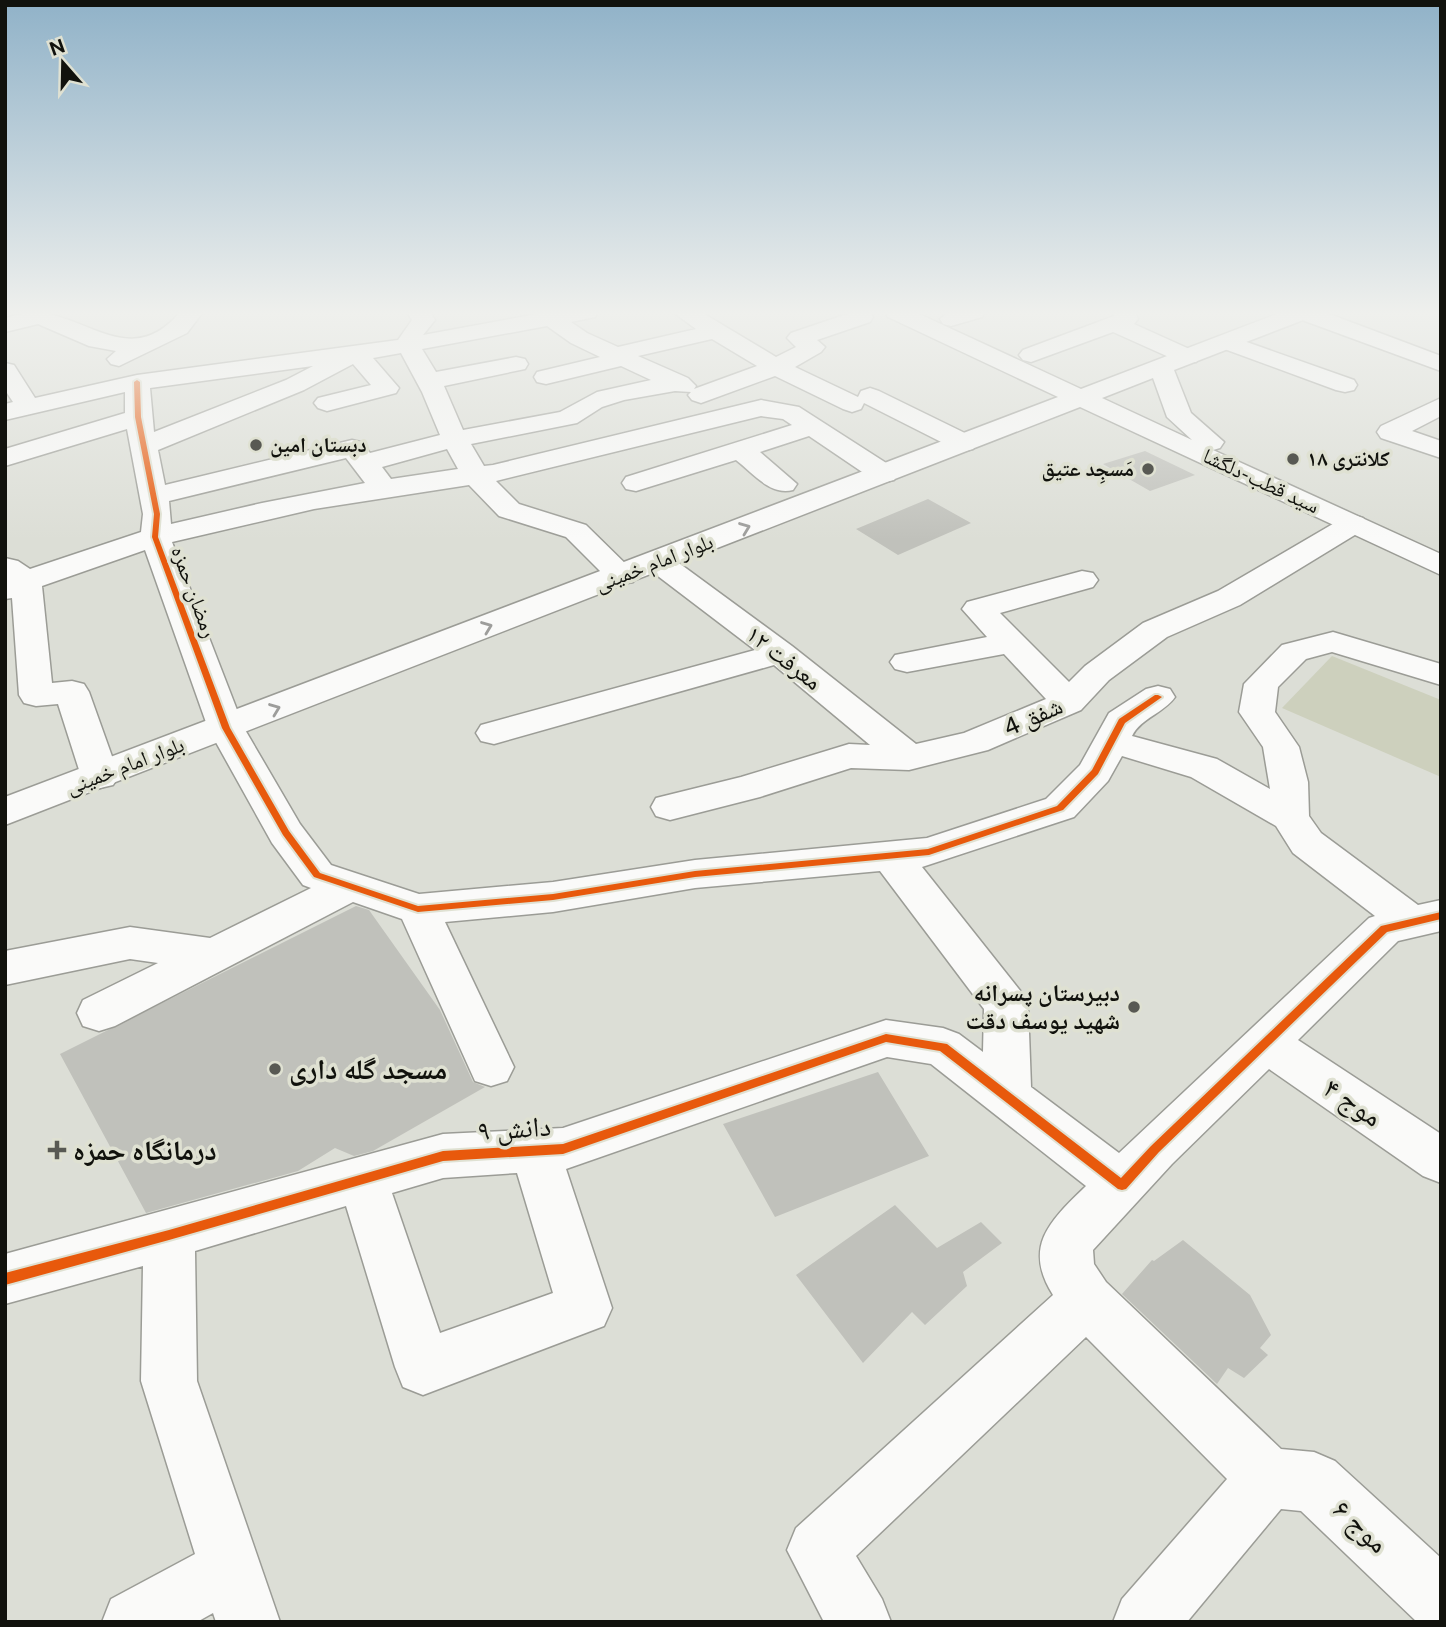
<svg xmlns="http://www.w3.org/2000/svg" width="1446" height="1627" viewBox="0 0 1446 1627" font-family="'Public Sans','Noto Naskh Arabic',sans-serif">
<style>
.green{fill:#cdd0bd}
.building{fill:#c0c1bb}
.lines{fill:none;stroke-linecap:round;stroke-linejoin:round}
.minor-casing{stroke:#9b9c96;stroke-width:3}
.major-casing{stroke:#9b9c96;stroke-width:3}
.minor{fill:#fafaf9;fill-rule:evenodd}
.major{fill:#fafaf9;fill-rule:evenodd}
.cycleway-casing{stroke:#dfe1d2;stroke-width:4}
.cycleway{fill:#e8590c;fill-rule:evenodd}
.oneway{stroke:#9d9d9b}
.poi-dot{fill:#585953;stroke:#dfe1d2;stroke-width:2.5}
.labels{text-anchor:middle;stroke-width:7;stroke-linejoin:round;paint-order:stroke}
.far-poi-label{font-size:21px;font-weight:bold;fill:#11120d;stroke:#dfe1d2;text-anchor:start}
.far-street-label{font-size:21px;fill:#11120d;stroke:#dfe1d2}
.street-label{font-size:24px;fill:#11120d;stroke:#dfe1d2}
.poi-label{font-size:24px;font-weight:bold;fill:#11120d;stroke:#dfe1d2;text-anchor:end}
.near-poi-label{font-size:28px;font-weight:bold;fill:#11120d;stroke:#dfe1d2;text-anchor:start}
.near-street-label{font-size:28px;fill:#11120d;stroke:#dfe1d2}
</style>
<rect width="100%" height="100%" fill="#dcded6"/>
<!-- green -->
<path class="green" d="M1332,656L1441,700V777L1282,708Z"/>
<!-- building -->
<path class="building" d="M1145,451L1195,475L1150,491L1103,464Z
M928,499L971,523L898,555L856,529Z
M356,906L369,910L440,1010L473,1082L485,1087L373,1151L354,1156L335,1148L298,1171L146,1213L60,1054Z
M878,1072L929,1156L775,1217L723,1124Z
M895,1205L937,1248L981,1222L1002,1243L963,1272L967,1286L925,1325L912,1312L863,1363L796,1275Z
M1183,1240L1250,1295L1271,1335L1260,1348L1268,1355L1244,1378L1228,1368L1217,1384L1122,1294L1152,1260L1154,1261Z"/>
<g class="lines">
<!-- minor casing -->
<g class="minor-casing">
<path id="minor" d="M30,312C86,312 130,372 180,312H203L187,333L119,366L111,364L107,359L116,351L89,346L38,324L5,332V318Z
M407,312H430L435,320L423,335L548,312H598L595,317L571,322L587,333L618,347L696,329L673,312H701L776,357L796,347L787,338L791,333L853,312H870L873,317L870,322L817,340L825,347L821,352L795,367L858,397L861,391L870,388L879,391L973,437L977,443L973,449L964,451L955,449L864,403L861,409L852,412L843,409L775,376L701,403L692,400L688,395L691,392L675,391L624,400L602,407L577,423L471,444L484,466L493,465L761,400L799,407L894,468L898,474L894,480L884,482L874,480L809,436L760,452L797,484L793,490C770,496 753,473 736,460L636,491L626,489L622,483L626,477L792,425L783,419L761,416L496,481L519,504L586,525L637,575L633,582L622,584L611,582L566,537L499,516L469,485L314,509L172,542L244,728L300,824L331,865L419,894L553,882L695,860L927,838L1046,799L1080,765L1109,713L1146,689L1158,686L1170,689L1175,697C1164,713 1141,718 1132,736L1217,759L1270,789L1263,747L1239,712L1244,684L1282,645L1333,632L1441,664V685L1332,652L1306,659L1278,687L1275,712L1299,747L1308,782L1309,816L1321,833L1418,905L1441,900V931L1398,941L1298,1040L1441,1134V1183L1423,1176L1269,1069L1172,1164L1093,1250L1094,1264L1106,1282L1281,1449L1314,1452L1335,1461L1441,1558V1622H1417L1301,1511L1281,1509L1187,1622H1113L1122,1599L1227,1479L1086,1337L856,1556L882,1599L891,1622H824L787,1550L796,1528L1053,1295C1022,1246 1051,1220 1086,1186L931,1064L887,1057L566,1169L612,1308L604,1326L423,1395L403,1387L395,1367L346,1206L195,1251L197,1381L280,1622H216L213,1613L197,1622H102L111,1599L195,1554L141,1381L143,1266L5,1304V1254L443,1134L563,1128L886,1020L943,1028L959,1034L983,1052L984,1009L880,871L695,888L553,912L445,922L514,1067L507,1081L491,1086L475,1081L402,919L353,902L115,1026L99,1031L83,1026L77,1013L83,1000L158,963L130,959L5,985V951L130,927L210,938L311,888L303,885L272,843L208,728L145,550L42,586L52,683L72,681L84,684L89,692L119,776L113,785L100,788L87,785L81,776L58,704L36,706L24,703L19,695L12,598L5,599V558L18,561L30,569L141,532L143,514L127,429L5,466V449L125,413V392L5,420V404L13,402L5,390V363L14,365L35,398L137,375L398,340L412,320ZM547,326L571,343L600,357L537,372L534,377L537,382L546,384L621,366L651,380L597,392L560,412L463,430L444,386L525,369L528,364L525,359L516,357L436,372L422,349ZM712,339L757,366L694,389L696,386L688,378L638,356ZM401,353L422,392L440,435L370,453L361,442L352,440L165,485L158,450L304,390L353,364L371,385L318,398L314,403L318,408L327,411L396,393L399,388L373,358ZM313,366L286,380L154,432L150,388ZM447,449L458,469L391,479L382,467ZM346,458L365,483L262,503L171,524L169,501ZM1122,756L1191,777L1276,826L1293,853L1375,916L1369,918L1119,1153L1031,1087L1028,1005L1022,993L922,867L1074,817L1108,781ZM517,1173L553,1293L440,1333L392,1193L443,1178Z
M949,312H985L982,317L951,326L943,324L940,319Z
M1113,312H1135L1138,319L1134,324L1196,352L1200,357L1196,362H1180L1113,332L1031,362L1023,360L1019,355L1023,350L1114,316Z
M1291,312H1324L1441,356V371L1294,317Z
M1227,335L1354,380L1357,385L1354,390L1345,392L1336,390L1219,347L1215,342L1219,337Z
M1441,398V416L1412,431L1441,441V458L1381,438L1377,432L1381,426Z
M1353,515L1363,518L1368,524L1363,530L1240,605L1167,637L1109,680L1081,710L988,750L909,770L851,768L760,797L670,820L656,816L651,807L656,798L741,777L849,744L870,745L774,665L494,744L481,741L476,733L481,725L755,650L646,567L642,561L646,555L657,552L668,555L792,646L916,744L964,733L1046,699L1004,654L907,672L895,669L890,662L895,655L987,637L962,609L967,602L1082,571L1093,573L1098,580L1093,587L1000,613L1069,682L1085,666L1143,623L1218,591L1343,518Z"/>
</g>
<!-- major casing -->
<g class="major-casing">
<path id="major" d="M885,312H915L1081,389L1282,312H1314L1311,317L1174,370L1191,413L1224,442L1220,448L1213,450L1441,554V575L1080,407L5,825V797L1058,397L888,317ZM1153,378L1167,417L1192,440L1102,398Z"/>
</g>
<!-- minor -->
<use href="#minor" class="minor"/>
<!-- major -->
<use href="#major" class="major"/>
<!-- cycleway casing -->
<g class="cycleway-casing">
<path id="cycleway" d="M137,380L140,382L141,417L160,514L158,537L230,728L289,831L320,873L418,906L553,894L695,871L928,849L1057,806L1092,770L1119,719L1155,695H1158L1162,697L1125,723L1098,774L1063,810L929,855L695,877L553,900L418,912L415,911L314,877L283,835L222,728L152,537L154,514L135,417L134,382Z
M1441,912V919L1387,932L1159,1152L1126,1189L1122,1190L1118,1189L940,1051L886,1042L563,1154L443,1161L169,1240L5,1285V1273L169,1230L443,1151L563,1144L886,1034L947,1044L1121,1178L1151,1146L1381,926Z"/>
</g>
<!-- cycleway -->
<use href="#cycleway" class="cycleway"/>
</g>
<!-- one-way arrows -->
<defs><path id="oneway-chevron" d="M-2-3.5L2.5 0L-2 3.5" fill="none" stroke-width="1.6" stroke-linecap="round" stroke-linejoin="round" transform="scale(1.75)"/></defs>
<g class="oneway">
<use href="#oneway-chevron" transform="translate(745 528) rotate(-21)"/>
<use href="#oneway-chevron" transform="translate(487 627) rotate(-21)"/>
<use href="#oneway-chevron" transform="translate(275 709) rotate(-21)"/>
</g>
<!-- sky -->
<linearGradient id="sky" x2="0" y2="1"><stop stop-color="#90b2c8"/><stop offset="0.58" stop-color="#eff0ed"/><stop offset="1" stop-color="#eff0ed" stop-opacity="0"/></linearGradient>
<rect width="1446" height="540" fill="url(#sky)"/>
<!-- markers -->
<g class="poi-dot">
<circle cx="256" cy="445" r="7"/>
<circle cx="1293" cy="459" r="7"/>
<circle cx="1148" cy="469" r="7"/>
<circle cx="1134" cy="1007" r="7"/>
<circle cx="275" cy="1069" r="7"/>
<path d="M53.5 1139.5h7v7h7v7h-7v7h-7v-7h-7v-7h7z"/>
</g>
<g class="labels">
<!-- far-poi labels -->
<g class="far-poi-label">
<text x="270" y="452">دبستان امین</text>
<text x="1307" y="466">کلانتری ۱۸</text>
<text x="1134" y="476" text-anchor="end">مَسجِد عتیق</text>
</g>
<!-- far-street labels -->
<g class="far-street-label">
<text transform="translate(1261 481) rotate(25)" y="7">سید قطب-دلگشا</text>
<text transform="translate(654 563) rotate(-21)" y="7">بلوار امام خمینی</text>
<text transform="translate(194 592) rotate(70)" y="7">رمضان حمزه</text>
<text transform="translate(125 766) rotate(-21)" y="7">بلوار امام خمینی</text>
</g>
<!-- street labels -->
<g class="street-label">
<text transform="translate(784 658) rotate(38)" y="8">معرفت ۱۲</text>
<text transform="translate(1033 717) rotate(-24)" y="8">شفق 4</text>
</g>
<!-- poi labels -->
<g class="poi-label">
<text x="1120" y="1001">دبیرستان پسرانه<tspan x="1120" dy="28">شهید یوسف دقت</tspan></text>
</g>
<!-- near-poi labels -->
<g class="near-poi-label">
<text x="289" y="1079">مسجد گله داری</text>
<text x="73" y="1160">درمانگاه حمزه</text>
</g>
<!-- near-street labels -->
<g class="near-street-label">
<text transform="translate(1353 1102) rotate(34)" y="10">موج ۴</text>
<text transform="translate(514 1128) rotate(-4)" y="10">دانش ۹</text>
<text transform="translate(1361 1526) rotate(43)" y="10">موج ۶</text>
</g>
</g>
<!-- border -->
<rect width="1446" height="1627" fill="none" stroke="#11120d" stroke-width="14"/>
<!-- north arrow -->
<g transform="translate(63 63) rotate(340)" stroke="#dfe1d2" stroke-width="5" paint-order="stroke">
<path d="M0-5L12 26L0 18L-12 26Z" fill="#11120d"/>
<text y="-10" font-size="19" font-weight="bold" text-anchor="middle" fill="#11120d">N</text>
</g>
</svg>
